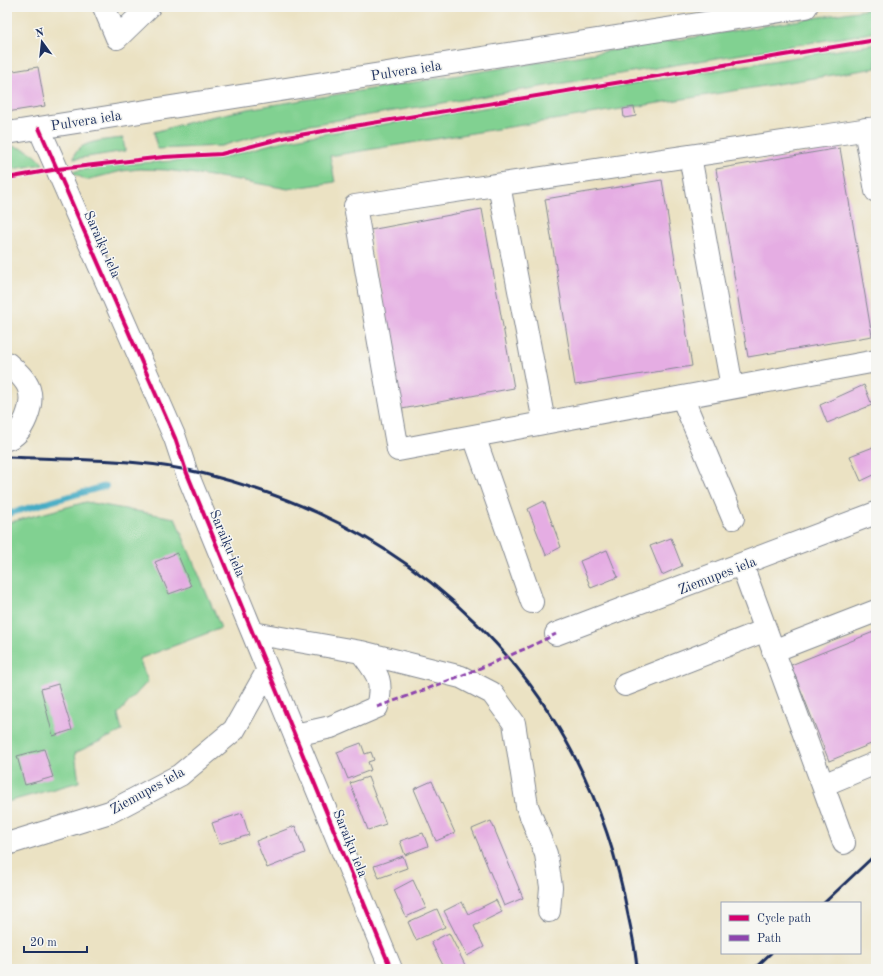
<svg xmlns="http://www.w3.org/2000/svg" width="883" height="976" viewBox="0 0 883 976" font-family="'Old Standard TT',serif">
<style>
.green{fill:#81d191;stroke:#4e8078}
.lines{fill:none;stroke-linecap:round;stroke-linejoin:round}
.stream{stroke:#45acc4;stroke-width:6}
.building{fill:#e5ade3}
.minor-casing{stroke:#838890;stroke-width:24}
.major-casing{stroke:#838890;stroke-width:24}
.minor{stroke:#fff;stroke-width:22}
.major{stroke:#fff;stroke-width:22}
.rail{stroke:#1b2f5e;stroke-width:3}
.quiet{stroke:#8e44ad;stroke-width:3;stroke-dasharray:6 3;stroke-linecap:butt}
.cycleway-casing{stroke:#f6f6f2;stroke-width:6}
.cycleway{stroke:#d6006c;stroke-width:4}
.labels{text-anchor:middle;stroke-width:3;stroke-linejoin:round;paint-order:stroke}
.street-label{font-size:14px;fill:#1b2f5e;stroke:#f6f6f2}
</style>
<rect width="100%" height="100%" fill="#f6f6f2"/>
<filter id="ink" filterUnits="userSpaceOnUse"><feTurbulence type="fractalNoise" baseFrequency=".025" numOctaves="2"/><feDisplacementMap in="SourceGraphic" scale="8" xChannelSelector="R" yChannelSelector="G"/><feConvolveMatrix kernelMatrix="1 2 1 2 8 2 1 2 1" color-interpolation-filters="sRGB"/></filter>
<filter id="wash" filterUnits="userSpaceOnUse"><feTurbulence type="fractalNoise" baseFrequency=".012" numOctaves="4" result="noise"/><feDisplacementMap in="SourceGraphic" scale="16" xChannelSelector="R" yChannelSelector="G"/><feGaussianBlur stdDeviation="0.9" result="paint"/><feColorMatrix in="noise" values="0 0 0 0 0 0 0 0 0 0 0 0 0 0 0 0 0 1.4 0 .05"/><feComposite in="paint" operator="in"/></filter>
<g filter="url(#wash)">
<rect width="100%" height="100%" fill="#ebe2c3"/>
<!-- green -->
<path class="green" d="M876,8V32L278,130L221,146L157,149L154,132L201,119L253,108Z
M876,44V68L330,156L335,182L288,189L233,179L166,170L140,169L122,171L86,180L73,173L74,171L125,164L222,158L275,143L305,137Z
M123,138L125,151L74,159C75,140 108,140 123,138Z
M11,146C26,148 35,153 43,164L7,170V147Z
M86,502L175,518L221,628L139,659L148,681L118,714L122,731L75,753L79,782L7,802V523Z"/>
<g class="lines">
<!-- stream -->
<path class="stream" d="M7,514L106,486"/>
</g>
<g id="blocks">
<!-- building -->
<path class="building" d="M38,67L45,106L7,112V72Z
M634,107L636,116L624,118L623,109Z
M840,148L872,336L748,357L716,169Z
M662,180L692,366L575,385L545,199Z
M482,209L514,388L402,409L370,230Z
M864,385L872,405L827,423L820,405Z
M876,446V474L861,481L850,456Z
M544,501L561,547L546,555L528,509Z
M671,538L682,566L662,575L650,546Z
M607,550L618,577L591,588L580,561Z
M177,553L191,586L169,594L155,562Z
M876,631V742L829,761L791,665Z
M58,684L72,730L53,736L41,689Z
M361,743L365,754L371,752L374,760L368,762L371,770L348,779L337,752Z
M44,749L53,777L25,785L17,756Z
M368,777L386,824L368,830L350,783Z
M432,781L455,833L436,841L414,789Z
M242,813L249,835L219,844L212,823Z
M491,821L523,898L504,906L472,829Z
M295,826L305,853L267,868L256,841Z
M423,833L428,846L405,855L400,841Z
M403,856L407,868L379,878L374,866Z
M413,880L426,908L406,917L394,890Z
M496,900L502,912L474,926L484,947L467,956L444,911L462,902L468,914Z
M437,909L445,927L416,940L408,922Z
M449,933L467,969H445L431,942Z"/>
</g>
</g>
<g filter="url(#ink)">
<use href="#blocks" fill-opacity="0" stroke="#838890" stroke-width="1"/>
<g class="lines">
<!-- minor casing -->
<g class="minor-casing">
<path id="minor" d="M104,7L117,38L149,7
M39,128L175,438L186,471L391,969
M876,128L355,206L398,450L876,361
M865,129L876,191
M690,156L732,387
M499,185L544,422
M7,363C15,370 26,379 29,389C34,404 24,434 7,439
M682,397L733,518
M474,436L532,602
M742,565L844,843
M253,633L361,652L461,677L492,693L514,723L527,806L546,854L551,887L549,911
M556,634L876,513
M773,651L876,611
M625,685L766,630
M295,735L331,727L377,707C384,679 377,674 361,652
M823,785L876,763
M7,844L110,812L180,775L234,730L268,670"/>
</g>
<!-- major casing -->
<g class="major-casing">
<path id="major" d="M7,133L806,7"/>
</g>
<!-- minor -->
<use href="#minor" class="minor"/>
<!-- major -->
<use href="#major" class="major"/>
<!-- rail -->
<path class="rail" d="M7,457C73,460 141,458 205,474C268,490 330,514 384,549C446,588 512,652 550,714C589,775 615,844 628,915C632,933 636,951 637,969
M824,903L876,854
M754,969L771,953"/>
<!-- quiet -->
<path class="quiet" d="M377,707C439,685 497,663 556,634"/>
<!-- cycleway casing -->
<g class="cycleway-casing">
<path id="cycleway" d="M39,128L175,438L186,471L391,969
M7,178L58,169L164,157L221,154L287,137L876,40"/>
</g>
<!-- cycleway -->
<use href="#cycleway" class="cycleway"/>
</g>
</g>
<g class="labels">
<!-- street labels -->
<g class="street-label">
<text transform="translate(406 70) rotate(-9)" y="5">Pulvera iela</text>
<text transform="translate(86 120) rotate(-9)" y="5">Pulvera iela</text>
<text transform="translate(103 244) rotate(66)" y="5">Saraiķu iela</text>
<text transform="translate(228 543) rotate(67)" y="5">Saraiķu iela</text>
<text transform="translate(717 575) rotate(-21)" y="5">Ziemupes iela</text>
<text transform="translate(147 790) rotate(-29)" y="5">Ziemupes iela</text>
<text transform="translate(351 843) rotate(68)" y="5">Saraiķu iela</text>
</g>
</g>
<!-- margin -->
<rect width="883" height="976" fill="none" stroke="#f6f6f2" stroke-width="24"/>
<!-- legend -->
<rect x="721" y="902" width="140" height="52" fill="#f6f6f2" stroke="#9ea6b7"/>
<rect x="729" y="915" width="20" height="6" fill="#d6006c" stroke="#9ea6b7"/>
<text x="757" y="922" font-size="12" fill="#1b2f5e">Cycle path</text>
<rect x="729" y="935" width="20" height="6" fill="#8e44ad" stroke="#9ea6b7"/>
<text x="757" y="942" font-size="12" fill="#1b2f5e">Path</text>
<!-- north arrow -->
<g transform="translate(42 42) rotate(345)" stroke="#f6f6f2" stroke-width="3" paint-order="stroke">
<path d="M0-3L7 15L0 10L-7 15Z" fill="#1b2f5e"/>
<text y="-6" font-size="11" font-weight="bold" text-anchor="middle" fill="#1b2f5e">N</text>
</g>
<!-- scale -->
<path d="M24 946v6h63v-6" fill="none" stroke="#1b2f5e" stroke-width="2"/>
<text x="30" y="946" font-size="12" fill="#1b2f5e" stroke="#f6f6f2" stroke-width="3" paint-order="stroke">20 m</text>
</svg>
